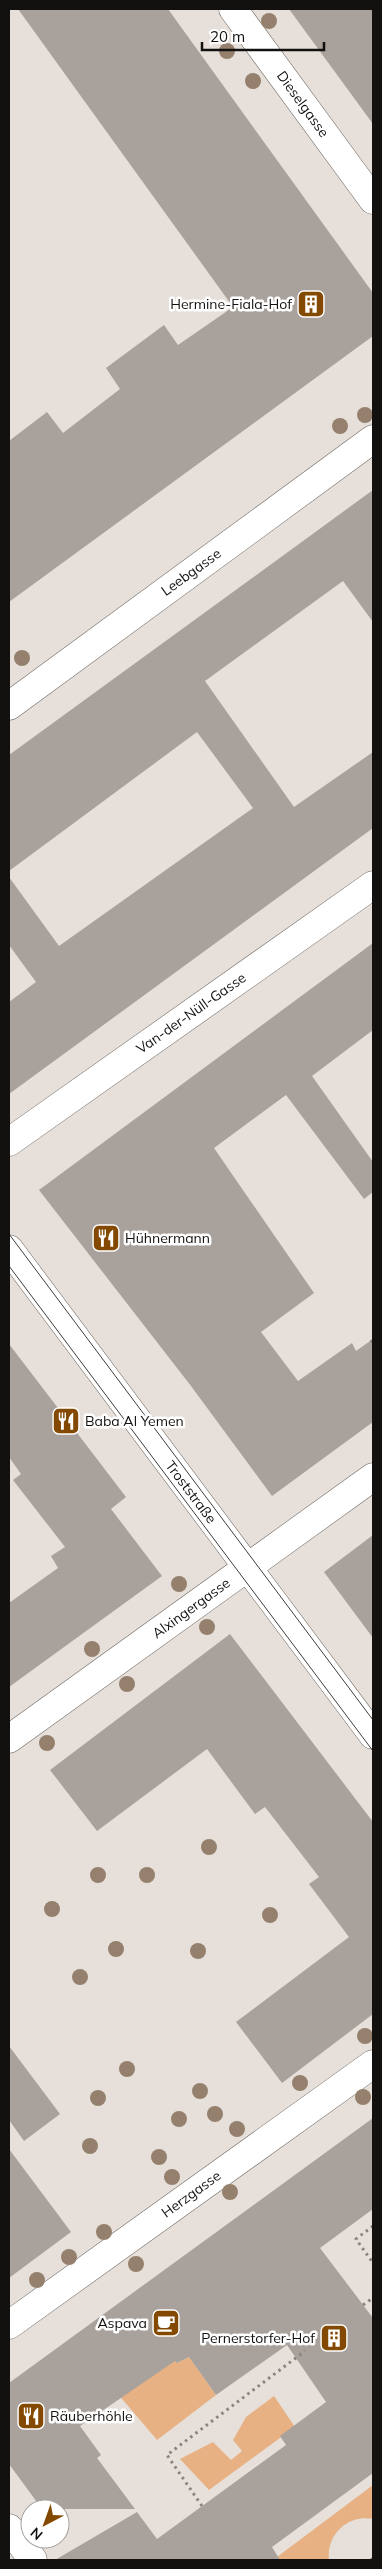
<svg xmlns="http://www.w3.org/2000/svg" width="382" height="2569" viewBox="0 0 382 2569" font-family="Mulish,sans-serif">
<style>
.green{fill:#e7b183}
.building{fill:#a8a19c}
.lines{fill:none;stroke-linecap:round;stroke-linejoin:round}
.street-casing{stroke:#6e6863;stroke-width:29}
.secondary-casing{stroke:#6e6863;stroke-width:29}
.path{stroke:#898480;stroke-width:3;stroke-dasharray:2.5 4;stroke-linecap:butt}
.street{stroke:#fff;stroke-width:28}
.secondary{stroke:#fff;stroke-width:28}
.tram{stroke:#413e3b;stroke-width:1}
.tree{fill:#95806d}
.labels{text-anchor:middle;stroke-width:5;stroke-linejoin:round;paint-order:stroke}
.street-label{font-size:14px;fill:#13110f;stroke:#fff}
.poi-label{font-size:14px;fill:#13110f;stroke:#fff;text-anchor:end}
</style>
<rect width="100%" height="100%" fill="#e7e0da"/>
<!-- green -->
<path class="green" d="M171,2355L177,2363L189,2357L216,2395L157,2440L117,2393Z
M274,2396L295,2427L209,2490L180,2459L213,2442L231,2460L242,2451L233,2440L246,2417Z
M373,2485V2519C348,2514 326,2535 329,2560H273Z"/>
<!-- building -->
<path class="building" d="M18,9H168L373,293V336L9,602V441L47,412L63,433L120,389L106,368L164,325L178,345L233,307Z
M289,9H373V124Z
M373,490V622L343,581L205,681L294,807L373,752V828L9,1094V1002L36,982L9,945V877L59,946L253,808L197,732L9,871V755Z
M373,943V1030L312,1076L373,1162V1192L364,1199L286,1095L214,1148L314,1293L261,1332L298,1381L352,1343L356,1351L373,1339V1422L272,1496L191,1386L39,1190Z
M9,1344L126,1497L111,1509L162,1576L9,1687V1603L58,1568L51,1556L65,1547L13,1480L21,1474L9,1457Z
M373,1535V1638L324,1572Z
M230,1634L373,1822V2014L282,2083L236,2022L349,1937L309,1884L319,1877L265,1807L255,1814L207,1749L97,1831L50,1770Z
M9,2046L60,2114L24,2141L9,2120Z
M373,2118V2209L320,2248L373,2318V2473L272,2547L280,2560H55L137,2512L157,2539L286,2445L280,2436L326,2402L287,2345L216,2395L189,2357L177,2363L175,2361L80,2426L101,2455L97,2458L135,2509H42L9,2464V2383Z
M9,2149L71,2232L9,2278Z"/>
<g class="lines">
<!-- street casing -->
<g class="street-casing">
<path id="street" d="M233,9L373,200
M9,706L373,439
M9,1142L373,885
M9,1739L373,1477
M9,2325L373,2064
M9,2528L33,2560"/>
</g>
<!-- secondary casing -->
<g class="secondary-casing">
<path id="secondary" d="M9,1249L373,1735"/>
</g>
<!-- path -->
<path class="path" d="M371,1340L373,1343
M373,2226L356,2239L373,2263
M363,2305L373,2298
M202,2506L167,2455L305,2351
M371,2560L373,2558"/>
<!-- street -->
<use href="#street" class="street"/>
<!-- secondary -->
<use href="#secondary" class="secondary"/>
<!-- tram -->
<path class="tram" d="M9,1234L373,1720
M9,1266L373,1751"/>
</g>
<!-- trees -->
<g class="tree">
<circle cx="269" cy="21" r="8"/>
<circle cx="227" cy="51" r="8"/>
<circle cx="253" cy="81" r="8"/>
<circle cx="365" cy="415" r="8"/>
<circle cx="340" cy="426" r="8"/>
<circle cx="22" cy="658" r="8"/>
<circle cx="179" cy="1584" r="8"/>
<circle cx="207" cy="1627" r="8"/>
<circle cx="92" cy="1649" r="8"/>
<circle cx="127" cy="1684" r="8"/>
<circle cx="47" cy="1743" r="8"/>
<circle cx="209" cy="1847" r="8"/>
<circle cx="98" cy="1875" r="8"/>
<circle cx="147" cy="1875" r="8"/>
<circle cx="52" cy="1909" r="8"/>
<circle cx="270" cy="1915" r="8"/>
<circle cx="116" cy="1949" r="8"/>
<circle cx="198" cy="1951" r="8"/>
<circle cx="80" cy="1977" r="8"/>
<circle cx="365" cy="2036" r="8"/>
<circle cx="127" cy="2069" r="8"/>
<circle cx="300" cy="2083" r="8"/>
<circle cx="200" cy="2091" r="8"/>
<circle cx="363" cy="2097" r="8"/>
<circle cx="98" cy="2098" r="8"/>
<circle cx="215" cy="2114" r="8"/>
<circle cx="179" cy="2119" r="8"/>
<circle cx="237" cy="2129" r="8"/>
<circle cx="90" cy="2146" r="8"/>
<circle cx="159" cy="2157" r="8"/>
<circle cx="172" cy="2177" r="8"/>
<circle cx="230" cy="2192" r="8"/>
<circle cx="104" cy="2232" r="8"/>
<circle cx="69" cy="2257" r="8"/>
<circle cx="136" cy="2264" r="8"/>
<circle cx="37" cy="2280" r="8"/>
</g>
<!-- icons -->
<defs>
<g id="building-square" transform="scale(1.4375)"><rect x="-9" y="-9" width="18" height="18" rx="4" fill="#844900" stroke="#fff"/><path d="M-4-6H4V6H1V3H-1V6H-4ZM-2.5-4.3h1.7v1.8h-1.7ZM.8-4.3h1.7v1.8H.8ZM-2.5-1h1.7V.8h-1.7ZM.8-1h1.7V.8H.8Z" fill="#fff"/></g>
<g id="restaurant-square" transform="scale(1.4375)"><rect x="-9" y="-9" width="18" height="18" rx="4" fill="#844900" stroke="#fff"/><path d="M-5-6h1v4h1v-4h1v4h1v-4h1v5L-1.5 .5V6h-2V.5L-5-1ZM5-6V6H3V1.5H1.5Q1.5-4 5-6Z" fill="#fff"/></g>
<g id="cafe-square" transform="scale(1.4375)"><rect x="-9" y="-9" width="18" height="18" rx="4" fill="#844900" stroke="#fff"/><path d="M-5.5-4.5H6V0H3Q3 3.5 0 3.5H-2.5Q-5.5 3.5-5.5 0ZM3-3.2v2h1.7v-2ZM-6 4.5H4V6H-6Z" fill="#fff"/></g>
</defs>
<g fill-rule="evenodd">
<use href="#building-square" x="311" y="304"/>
<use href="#restaurant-square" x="106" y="1238"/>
<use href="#restaurant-square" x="66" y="1421"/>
<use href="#cafe-square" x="166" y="2323"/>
<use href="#building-square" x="334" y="2338"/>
<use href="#restaurant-square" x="31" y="2416"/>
</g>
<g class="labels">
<!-- street labels -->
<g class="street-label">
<text transform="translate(303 104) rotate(54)" y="5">Dieselgasse</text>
<text transform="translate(191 572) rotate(-36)" y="5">Leebgasse</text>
<text transform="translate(191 1013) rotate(-35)" y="5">Van-der-Nüll-Gasse</text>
<text transform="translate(191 1492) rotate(53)" y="5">Troststraße</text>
<text transform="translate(191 1608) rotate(-36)" y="5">Alxingergasse</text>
<text transform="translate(191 2194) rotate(-36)" y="5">Herzgasse</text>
</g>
<!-- poi labels -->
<g class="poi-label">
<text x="292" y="309">Hermine-Fiala-Hof</text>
<text x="125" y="1243" text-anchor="start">Hühnermann</text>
<text x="85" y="1426" text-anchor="start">Baba Al Yemen</text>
<text x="147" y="2328">Aspava</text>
<text x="315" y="2343">Pernerstorfer-Hof</text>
<text x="50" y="2421" text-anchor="start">Räuberhöhle</text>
</g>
</g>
<!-- border -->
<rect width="382" height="2569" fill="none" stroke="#13110f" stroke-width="20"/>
<!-- north arrow -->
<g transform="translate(45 2524) rotate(221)"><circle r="24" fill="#ffffff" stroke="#a1a09f"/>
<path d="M0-4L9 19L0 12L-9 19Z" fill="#844900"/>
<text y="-8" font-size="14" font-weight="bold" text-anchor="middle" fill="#13110f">N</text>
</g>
<!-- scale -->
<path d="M202 42v8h122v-8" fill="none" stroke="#13110f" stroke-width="2.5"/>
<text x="210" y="42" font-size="15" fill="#13110f" stroke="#ffffff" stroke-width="4" paint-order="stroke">20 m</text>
</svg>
